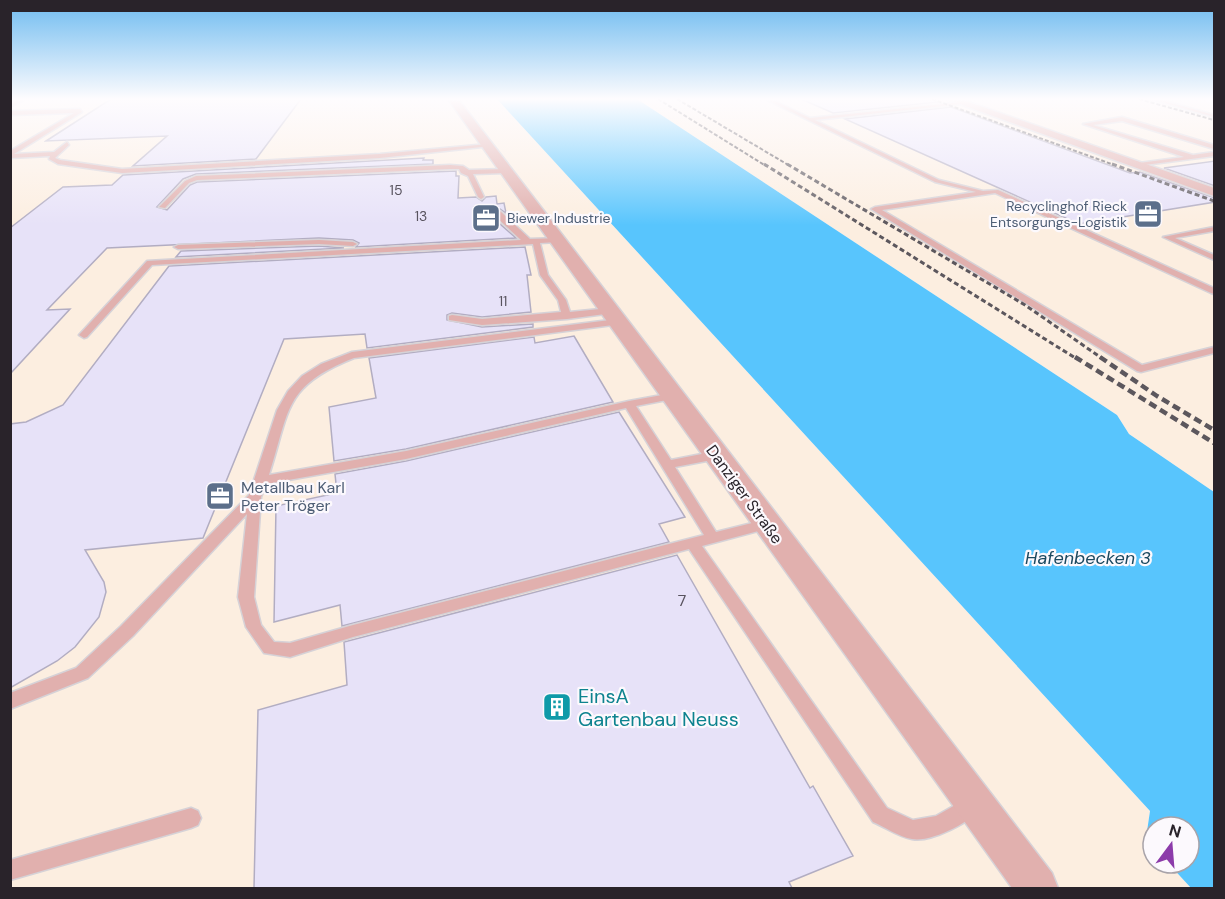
<svg xmlns="http://www.w3.org/2000/svg" width="1225" height="899" viewBox="0 0 1225 899" font-family="'DM Sans',sans-serif">
<style>
.industrial{fill:#fceee0}
.water{fill:#58c5fd}
.building{fill:#e7e2f8;stroke:#b2adc2;stroke-width:1.5}
.lines{fill:none;stroke-linecap:round;stroke-linejoin:round}
.lane-casing{stroke:#d6d2d7;stroke-width:3}
.street-casing{stroke:#d6d2d7;stroke-width:3}
.lane{fill:#e1b0ae;fill-rule:evenodd}
.street{fill:#e1b0ae;fill-rule:evenodd}
.rail-far2{stroke:#5c575d;stroke-width:2;stroke-dasharray:4 2;stroke-linecap:butt}
.rail-far1{stroke:#5c575d;stroke-width:3;stroke-dasharray:5 3;stroke-linecap:butt}
.rail{stroke:#5c575d;stroke-width:4.5;stroke-dasharray:8 4.5;stroke-linecap:butt}
.labels{text-anchor:middle;stroke-width:4.5;stroke-linejoin:round;paint-order:stroke}
.number-label{font-size:14px;fill:#58535e}
.far-service-label{font-size:14px;fill:#4e5e75;stroke:#fcf9fd;text-anchor:end}
.service-label{font-size:16px;fill:#4e5e75;stroke:#fcf9fd;text-anchor:start}
.street-label{font-size:16px;fill:#29232a;stroke:#fcf9fd}
.near-number-label{font-size:16px;fill:#58535e}
.water-label{font-size:18px;font-style:italic;fill:#1b4960;stroke:#fcf9fd}
.near-culture-label{font-size:20px;fill:#0d838f;stroke:#fcf9fd;text-anchor:start}
</style>
<rect width="100%" height="100%" fill="#fcf9fd"/>
<!-- industrial -->
<path class="industrial" d="M10,99H497L1150,811L1146,838L1153,846V863H1168L1191,888H11Z
M637,99H1197L1214,103V492L1129,434L1117,415Z"/>
<!-- water -->
<path class="water" d="M497,99H637L1117,415L1129,434L1214,492V888H1191L1168,863H1189V827H1153V846L1146,838L1150,811Z"/>
<!-- building -->
<path class="building" d="M111,99H301L256,159L133,166L167,136L46,141Z
M801,99H929L938,102L833,113Z
M951,107L1130,173L1140,172L1215,198V202L1079,224L845,119Z
M424,158L423,160H433V164L196,174L183,179L157,207L167,210L190,185L197,182L456,171V176H459L458,198L476,197L482,201L486,197L496,196L497,204L504,203L506,213L500,209H494L492,217L516,238L356,247L359,243L353,240L319,238L107,248L47,310L70,309L10,374V228L63,187L112,185L123,175Z
M1215,161V186L1164,168Z
M319,246L344,248L176,257L181,251Z
M525,247L531,275H527L531,312L482,317L452,313L447,315V320L482,327L533,324V327L367,348L365,334L284,339L203,538L85,550L104,582L106,592L99,617L75,647L57,661L10,688V424L26,422L63,405L169,266Z
M574,336L613,402L406,449L334,461L329,407L376,398L369,358L534,337L535,343Z
M619,412L685,517L659,524L669,542L342,626L340,605L274,622L276,506L337,493L335,474L406,461Z
M677,555L810,788L813,786L853,856L789,882L792,888H254L258,710L347,685L344,642Z"/>
<g class="lines">
<!-- lane casing -->
<g class="lane-casing">
<path id="lane" d="M20,99H26L10,107V104Z
M765,99H771L810,118L963,102L961,104L815,120L939,180L983,191L998,190L1214,288V294L1211,293L995,193L882,210L1142,365L1214,347V353L1141,372L1137,371L871,209L875,207L976,192L935,182Z
M1151,99H1158L1214,115V117Z
M80,109L82,112L14,154L54,152L67,142L69,145L55,158L60,160L122,169L380,154L488,144L491,146L380,158L122,173L58,164L49,159L50,156L10,158V151L74,113L10,115V111Z
M1122,117L1214,145V149L1122,121L1093,125L1193,155L1214,152V156L1137,166L1139,163L1184,157L1083,124Z
M450,165L463,166L469,170L506,169L509,171L506,173L473,174L484,197L481,199L478,197L468,176L461,173L459,169H450L197,180L189,183L165,208L159,207L185,181L196,176Z
M494,211H500L530,239L561,238V242H558L540,243L548,275L566,300L570,312L610,308L613,309V313L567,319L482,325L449,320V316L452,315L482,319L561,312L558,300L540,275L533,244L152,265L87,337L84,338L79,335L147,261L521,240L494,215Z
M1214,227V231L1175,238L1214,255V260L1163,237Z
M319,240L353,242L357,244L353,246L319,244L178,249L174,247L178,245Z
M618,319L621,320V324L354,358C283,386 290,410 269,475L406,451L629,401L673,393L677,394L678,396L677,398L636,406L671,460L717,451L723,455L717,459L675,467L716,532L768,519L773,521L775,524L773,527L702,546L887,808L913,820L936,816L971,796L978,799L981,806C974,822 929,843 912,839C899,837 885,827 873,822L689,549L353,637L290,657L264,653L246,627L238,597L247,514L133,636L88,678L10,709V693L76,668L121,626L249,495L277,410L288,391L302,376L321,364L352,352ZM626,408L704,535L353,625L290,643L274,642L261,625L254,597L261,497L266,484L406,459Z
M191,808L198,811L201,818L198,825L191,828L10,880V860Z"/>
</g>
<!-- street casing -->
<g class="street-casing">
<path id="street" d="M448,99H458L1052,873L1058,888H1012Z
M946,99H960L1214,188V196Z"/>
</g>
<!-- lane -->
<use href="#lane" class="lane"/>
<!-- street -->
<use href="#street" class="street"/>
<!-- rail-far2 -->
<path class="rail-far2" d="M658,99L766,166
M677,99L790,166
M932,99L1117,166
M1139,99L1214,120"/>
<!-- rail-far1 -->
<path class="rail-far1" d="M764,164L1077,359
M787,164L1025,305L1103,359
M1112,164L1214,201"/>
<!-- rail -->
<path class="rail" d="M1075,357L1214,443
M1100,357L1157,396L1214,430"/>
</g>
<!-- sky -->
<linearGradient id="sky" x2="0" y2="1"><stop stop-color="#6ebbf0"/><stop offset="0.44" stop-color="#fefcfe"/><stop offset="1" stop-color="#fefcfe" stop-opacity="0"/></linearGradient>
<rect width="1225" height="225" fill="url(#sky)"/>
<!-- icons -->
<defs>
<g id="office-square" transform="scale(1.5)"><rect x="-9" y="-9" width="18" height="18" rx="4" fill="#5c6f8a" stroke="#fcf9fd"/><path d="M-6-3h4V-5.5h4V-3h4V5H-6ZM-1-4.5V-3h2v-1.5ZM-6 0V1H6V0Z" fill="#fff"/></g>
<g id="building-square" transform="scale(1.5)"><rect x="-9" y="-9" width="18" height="18" rx="4" fill="#0f9aa8" stroke="#fcf9fd"/><path d="M-4-6H4V6H1V3H-1V6H-4ZM-2.5-4.3h1.7v1.8h-1.7ZM.8-4.3h1.7v1.8H.8ZM-2.5-1h1.7V.8h-1.7ZM.8-1h1.7V.8H.8Z" fill="#fff"/></g>
</defs>
<g fill-rule="evenodd">
<use href="#office-square" x="1148" y="214"/>
<use href="#office-square" x="486" y="218"/>
<use href="#office-square" x="220" y="496"/>
<use href="#building-square" x="557" y="707"/>
</g>
<g class="labels">
<!-- number labels -->
<g class="number-label">
<text x="396" y="195">15</text>
<text x="421" y="221">13</text>
<text x="503" y="306">11</text>
</g>
<!-- far-service labels -->
<g class="far-service-label">
<text x="1127" y="211">Recyclinghof Rieck<tspan x="1127" dy="16">Entsorgungs-Logistik</tspan></text>
<text x="507" y="223" text-anchor="start">Biewer Industrie</text>
</g>
<!-- service labels -->
<g class="service-label">
<text x="241" y="493">Metallbau Karl<tspan x="241" dy="18">Peter Tröger</tspan></text>
</g>
<!-- street labels -->
<g class="street-label">
<text transform="translate(745 494) rotate(54)" y="6">Danziger Straße</text>
</g>
<!-- near-number labels -->
<g class="near-number-label">
<text x="682" y="606">7</text>
</g>
<!-- water labels -->
<g class="water-label">
<text x="1088" y="564">Hafenbecken 3</text>
</g>
<!-- near-culture labels -->
<g class="near-culture-label">
<text x="578" y="703">EinsA<tspan x="578" dy="23">Gartenbau Neuss</tspan></text>
</g>
</g>
<!-- border -->
<rect width="1225" height="899" fill="none" stroke="#29232a" stroke-width="24"/>
<!-- north arrow -->
<g transform="translate(1171 845) rotate(16)"><circle r="28" fill="#fcf9fd" stroke="#a8a3a9" stroke-width="1.5"/>
<path d="M0-4.5L10 22L0 15L-10 22Z" fill="#8c3baa"/>
<text y="-9" font-size="16" font-weight="bold" text-anchor="middle" fill="#29232a">N</text>
</g>
</svg>
